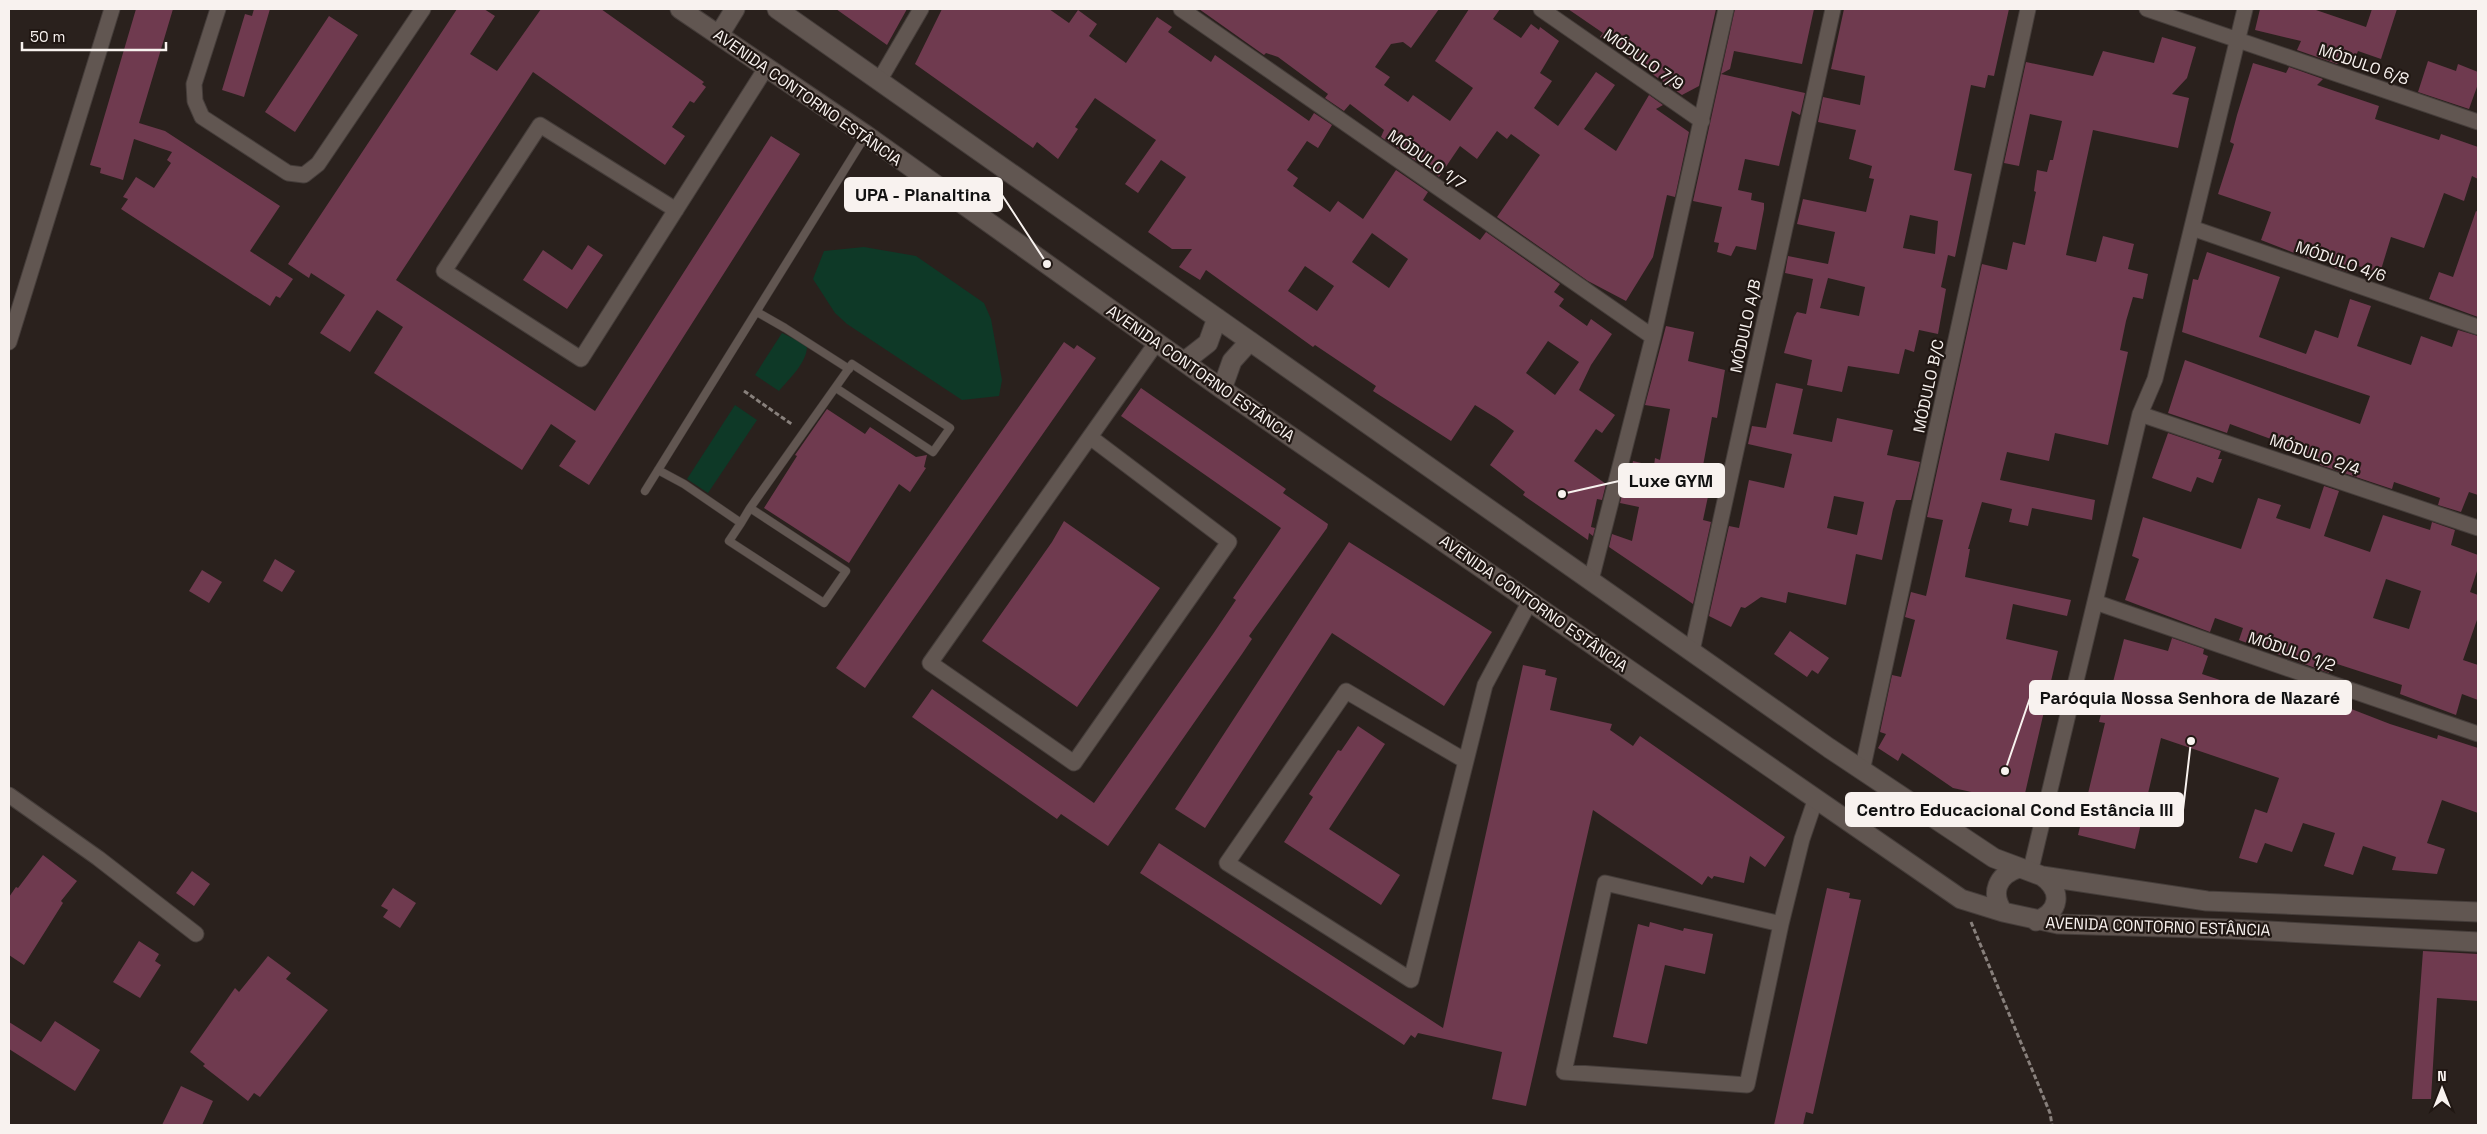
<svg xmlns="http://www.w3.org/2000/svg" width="2487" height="1134" viewBox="0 0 2487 1134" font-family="'Space Grotesk',sans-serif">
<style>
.green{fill:#0e3927}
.building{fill:#6f3a4f;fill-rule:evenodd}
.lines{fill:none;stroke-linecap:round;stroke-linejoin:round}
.service-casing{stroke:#453d3a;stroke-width:9}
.minor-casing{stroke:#453d3a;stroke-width:17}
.tertiary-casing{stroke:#453d3a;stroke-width:21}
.path{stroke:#88807c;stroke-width:3;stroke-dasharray:5 2.5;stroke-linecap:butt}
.service{stroke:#615651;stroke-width:8}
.minor{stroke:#615651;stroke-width:15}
.tertiary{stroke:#615651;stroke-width:19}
.labels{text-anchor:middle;stroke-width:4.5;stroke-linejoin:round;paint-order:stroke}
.street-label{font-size:16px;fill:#f8f2ef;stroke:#201713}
.leader{fill:none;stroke:#f8f2ef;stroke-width:2}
.callout-dot{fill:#f8f2ef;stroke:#201713;stroke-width:2}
.callout{fill:#f8f2ef;stroke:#f8f2ef;stroke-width:2}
.callout-label{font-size:18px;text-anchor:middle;font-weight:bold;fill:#111}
</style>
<rect width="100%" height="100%" fill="#2a211d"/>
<!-- green -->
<path class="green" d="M864,247L916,256L984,303L991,319L1002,380L999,396L962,400L847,324L835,313L813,279L824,251Z
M782,333L807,345C808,362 789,379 779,391L755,375Z
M735,405L757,420L708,493L687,479Z"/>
<!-- building -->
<path class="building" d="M136,9H173L139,123L165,131L280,206L250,251L293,279L280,298L276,296L270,306L121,209L128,199L123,197L136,177L154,188L171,163L167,160L172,152L134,139L123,180L100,173L101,168L90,165Z
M254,9H270L244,97L222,90L245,14L252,16Z
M457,9H484L495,16L470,54L497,71L541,9H601L704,82L702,84L706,87L694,103L690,101L672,127L685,136L665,165L533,72L396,280L595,411L771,136L800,154L589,485L559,466L576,441L551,424L522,470L374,373L403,327L377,310L350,352L320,333L345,295L311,273L309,278L288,264Z
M836,9H907L887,45Z
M942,9H1049L1069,23L1078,10L1097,24L1089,36L1126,63L1157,17L1172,27L1168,32L1211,62L1215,55L1309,121L1314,113L1332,125L1318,148L1307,141L1287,170L1298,178L1293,186L1330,212L1338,201L1363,219L1396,170L1428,192L1423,200L1480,240L1486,232L1560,284L1554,292L1564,299L1559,306L1587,326L1591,319L1612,334L1591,365L1579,390L1615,415L1602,433L1596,429L1574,461L1606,484L1602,500L1597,499L1591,527L1595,528L1593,536L1589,533L1588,540L1523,495L1525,492L1490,465L1514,431L1496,418L1475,405L1451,441L1373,391L1376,386L1315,345L1313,347L1206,270L1200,280L1179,267L1192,249H1172L1148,232L1186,177L1161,160L1138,193L1125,184L1156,140L1095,98L1075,127L1078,129L1058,159L1037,142L1033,148L915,64ZM1372,233L1408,259L1389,288L1352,262ZM1305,266L1334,286L1317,311L1288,291ZM1548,341L1579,362L1555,395L1526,373Z
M1199,9H1439L1411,48L1403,42L1391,44L1375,67L1390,77L1384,85L1408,102L1413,95L1450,121L1473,88L1435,61L1469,9H1500L1493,19L1521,38L1531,24L1539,30L1540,27L1559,41L1540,73L1552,81L1534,108L1558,126L1596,72L1615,85L1584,129L1616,151L1649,95L1663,105L1656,109L1689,132L1675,197L1667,195L1653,257L1626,301L1588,281L1497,217L1540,155L1511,134L1507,139L1497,131L1477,159L1460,146L1439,177L1381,137L1384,130L1350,104L1344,111L1325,98L1328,94L1278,57L1266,53L1264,55Z
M1568,9H1716L1699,86L1682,95L1600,37L1603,33Z
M1735,9H1814L1802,64L1734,51L1730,69L1721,74L1805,93L1800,115L1792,111L1779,166L1745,159L1738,190L1752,193L1751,200L1764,203V209L1756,250L1736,246L1731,256L1717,252L1719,243L1714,242L1722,207L1693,201Z
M1844,9H2009L1994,76L1988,75L1985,88L1971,85L1954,170L1972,174L1955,257L1948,255L1941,287L1946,289L1938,334L1919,330L1914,352L1905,349L1899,374L1848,366L1842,392L1807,385L1812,360L1784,353L1794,317L1797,312L1806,314L1813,279L1785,273L1788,256L1828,264L1835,232L1797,224L1803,199L1866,212L1874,179L1869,178L1872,166L1849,159L1856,130L1818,122L1823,97L1860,105L1865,76L1831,69ZM1910,215L1938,221L1935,254L1903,248ZM1828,278L1865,287L1859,316L1820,308Z
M2260,9H2313L2366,27L2372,9H2397L2381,59L2358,51L2354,61L2343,58L2337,64L2297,50L2301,41L2255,30Z
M329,16L358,35L295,132L265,112Z
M2162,37L2196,47L2187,78L2172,94L2189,98L2178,148L2093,130L2066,255L2096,262L2103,236L2134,244L2128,269L2148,274L2143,299L2133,297L2126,321L2120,350L2128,352L2108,445L2055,433L2049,461L2007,452L2000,480L2095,500L2092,520L2032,508L2028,526L2009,522L2012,509L1982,502L1968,549H1970L1965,577L2071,600L2067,616L2013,604L2006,639L2058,651L2023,802L2021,801L2015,825L1987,806L1990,796L1953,788L1902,753L1898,761L1878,748L1886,734L1880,732L1892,675L1901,677L1915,620L1905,617L1911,592L1926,596L1943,520L1927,517L1982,264L2007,270L2013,242L2025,245L2036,192L2034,191L2037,170L2047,172L2050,160H2053L2062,121L2030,114L2019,166L2004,163L2026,62L2093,76L2103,51L2154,63Z
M2428,61L2456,71L2458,64L2478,72V84L2469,109L2418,92Z
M2253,63L2286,73L2289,67L2323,79L2317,85L2379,106L2375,119L2439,140L2441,134L2478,147V179L2472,176L2464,201L2444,193L2424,248L2391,237L2380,273L2352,264L2349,272L2335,268L2317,245L2312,260L2261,240L2271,212L2218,194L2234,144L2230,142L2237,115Z
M2476,211L2478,212V317L2429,299L2439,272L2453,277Z
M588,245L603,255L567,309L523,280L543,250L572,270Z
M2207,252L2280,277L2259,337L2306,354L2315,330L2338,338L2350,299L2371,306L2357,346L2411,365L2421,336L2452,347L2458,330L2478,336V495L2469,492L2461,512L2438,505L2440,498L2394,482L2392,489L2320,465L2321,461L2277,445L2279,442L2230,424L2227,433L2168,413L2185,360L2360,424L2370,396L2182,332L2193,279L2198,280Z
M1666,326L1694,332L1688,361L1725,370L1717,418L1712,417L1702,471L1713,473L1703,520L1711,522L1693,604L1609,547L1612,534L1632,541L1639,507L1620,503L1622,495L1626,498L1633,461L1654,466L1655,458L1660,460L1670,409L1645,405Z
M1064,342L1074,349L1077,345L1096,358L865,688L836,668Z
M1776,383L1803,389L1793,434L1832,442L1837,418L1893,430L1887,455L1920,462L1911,500H1896L1893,509L1882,560L1856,554L1846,605L1788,592L1786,603L1761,597L1745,608L1741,607L1731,627L1709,616L1729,526L1739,528L1749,480L1784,488L1792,454L1748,444L1752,426L1766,428ZM1834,496L1864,502L1857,535L1827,528Z
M1141,388L1286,489L1283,493L1328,524L1327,528L1249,636L1252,639L1242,654L1108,846L1061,814L1057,819L912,717L932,689L1094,803L1213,634L1236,600L1233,598L1281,528L1121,416Z
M827,409L865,434L870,427L916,457L927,455L924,467L926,468L910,492L899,484L849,563L764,508L797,456L795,455Z
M2168,433L2221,451L2218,459H2222L2213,483L2197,477L2191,492L2152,478Z
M2324,486L2339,491L2324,536L2370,552L2383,515L2430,530L2432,522L2455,530L2451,545L2478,555V568L2470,592L2478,595V617L2463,660L2478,665V700L2462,694L2456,715L2400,694L2402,685L2331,662L2329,673L2239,640L2243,628L2215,618L2210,632L2125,600L2139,559L2132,556L2143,517L2241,549L2258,498L2281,505L2276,518L2310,529ZM2386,579L2421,591L2409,629L2373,618Z
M1064,521L1160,588L1077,707L982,641L1052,542Z
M1349,542L1492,632L1444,706L1332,633L1205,828L1175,809Z
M275,559L295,571L282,592L263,581Z
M202,570L222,582L209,603L189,591Z
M1790,631L1829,658L1818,674L1812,670L1807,677L1774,654Z
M2172,638L2204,649L2203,654L2208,656L2202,674L2292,704L2300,683L2324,691L2323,698L2390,724L2437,739L2438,735L2478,748V813L2442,800L2427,843L2445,849L2437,874L2392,870L2396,857L2363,846L2353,875L2324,866L2335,833L2303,823L2292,852L2265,843L2257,863L2239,858L2255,809L2267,813L2279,778L2161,738L2135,849L2078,835L2105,723L2099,722L2109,681L2113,682L2124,639L2168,651Z
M1523,665L1546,670L1545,675L1557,678L1550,710L1612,724L1610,730L1633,746L1640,736L1785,837L1765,867L1750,856L1744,883L1714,876L1712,879L1708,876L1702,885L1593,810L1526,1106L1492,1099L1502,1052L1418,1033L1415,1038L1411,1035L1404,1045L1140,873L1159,843L1443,1028Z
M1358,726L1385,744L1329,829L1400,875L1381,905L1284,842L1313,797L1309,794L1338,750L1341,751Z
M43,855L77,881L61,901L63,903L24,965L9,955V897L16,887L18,888Z
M192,871L210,884L194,906L176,893Z
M393,888L416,903L400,928L383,917L388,910L381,906Z
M1827,888L1850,893L1849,898L1861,900L1813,1114L1806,1112L1803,1125H1774Z
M1650,922L1683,931L1684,928L1713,934L1705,974L1665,965L1647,1044L1613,1037L1638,924L1649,927Z
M139,941L159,954L155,961L161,965L140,998L113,982Z
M2423,951L2478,954V1001L2437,998L2431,1099H2412Z
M268,956L291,973L286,979L328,1010L260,1097L254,1093L248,1101L203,1066L205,1064L190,1052L235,988L239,992Z
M55,1021L100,1050L75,1091L9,1049V1022L41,1042Z
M181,1086L213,1101L202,1125H162Z"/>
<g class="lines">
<!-- service casing -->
<g class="service-casing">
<path id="service" d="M757,312L785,328L849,369
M658,470L684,484L741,523L750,508L846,571L824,603L729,541L741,523
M645,491L866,135
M750,508L852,364L950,428L933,452L836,388"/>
</g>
<!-- minor casing -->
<g class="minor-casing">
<path id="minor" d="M218,9L194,84L195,101L202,117L288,173L304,175L318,164L423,9
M1181,9L1653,337
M1541,9L1702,121
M2147,9L2478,122
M879,81L921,9
M676,210L540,125L444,271L581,359L766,68
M2192,228L2478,327
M9,342L112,9
M2140,414L2478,528
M1090,437L1229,542L1074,763L930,663L1157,342
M1591,580L1653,337L1726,9
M2095,602L2478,734
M1692,651L1833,9
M1464,760L1346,691L1227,863L1411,980L1485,685L1530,601
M1862,771L2028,9
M9,795L98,858L196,934
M2030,873L2140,414L2155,379L2245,9
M1781,924L1747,1085L1564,1072L1605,883L1781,924L1802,839L1816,798"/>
</g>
<!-- tertiary casing -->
<g class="tertiary-casing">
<path id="tertiary" d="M680,9L866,135L1222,389L1961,899L2003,912L2058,924L2231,929L2478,942
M777,9L1829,748L1994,858L2042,876L2207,901L2478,912
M719,35L735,9
M1185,361L1208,343L1217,318
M1222,389L1232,361L1250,341
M2003,912C1990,893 1997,875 2019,868
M2036,921C2060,912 2063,891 2042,876"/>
</g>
<!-- path -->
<path class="path" d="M744,391L793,425
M1971,922L2050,1113L2052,1125"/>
<!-- service -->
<use href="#service" class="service"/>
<!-- minor -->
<use href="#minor" class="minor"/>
<!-- tertiary -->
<use href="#tertiary" class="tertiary"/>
</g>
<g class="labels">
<!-- street labels -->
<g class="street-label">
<text transform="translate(1644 59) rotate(35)" y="6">MÓDULO 7/9</text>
<text transform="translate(2364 64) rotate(19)" y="6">MÓDULO 6/8</text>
<text transform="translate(808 97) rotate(35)" y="6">AVENIDA CONTORNO ESTÂNCIA</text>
<text transform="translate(1427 159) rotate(35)" y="6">MÓDULO 1/7</text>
<text transform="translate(2341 261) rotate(19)" y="6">MÓDULO 4/6</text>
<text transform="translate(1745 326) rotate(-78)" y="6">MÓDULO A/B</text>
<text transform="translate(1201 373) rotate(35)" y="6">AVENIDA CONTORNO ESTÂNCIA</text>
<text transform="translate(1928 386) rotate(-78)" y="6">MÓDULO B/C</text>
<text transform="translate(2315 454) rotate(19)" y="6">MÓDULO 2/4</text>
<text transform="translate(1534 603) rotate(35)" y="6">AVENIDA CONTORNO ESTÂNCIA</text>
<text transform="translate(2292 651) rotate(19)" y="6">MÓDULO 1/2</text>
<text transform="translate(2158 926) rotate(2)" y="6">AVENIDA CONTORNO ESTÂNCIA</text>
</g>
</g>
<!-- callouts -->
<path class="leader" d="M1047 264L1002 195M1562 494L1619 481M2005 771L2030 698M2191 741L2183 810"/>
<g class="callout-dot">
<circle cx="1047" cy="264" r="5"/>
<circle cx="1562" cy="494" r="5"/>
<circle cx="2005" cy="771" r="5"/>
<circle cx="2191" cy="741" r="5"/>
</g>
<g class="callout">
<rect x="845" y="178" width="157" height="33" rx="5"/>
<rect x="1619" y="464" width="105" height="33" rx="5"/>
<rect x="2030" y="681" width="321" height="33" rx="5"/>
<rect x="1846" y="793" width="337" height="33" rx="5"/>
</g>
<g class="callout-label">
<text x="923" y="201">UPA - Planaltina</text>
<text x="1671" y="487">Luxe GYM</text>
<text x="2190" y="704">Paróquia Nossa Senhora de Nazaré</text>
<text x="2015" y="816">Centro Educacional Cond Estância III</text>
</g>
<!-- border -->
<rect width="2487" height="1134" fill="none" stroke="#f8f2ef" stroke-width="20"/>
<!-- north arrow -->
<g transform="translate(2442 1089)" stroke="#201713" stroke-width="4" paint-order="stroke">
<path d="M0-4L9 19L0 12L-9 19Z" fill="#f8f2ef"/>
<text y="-8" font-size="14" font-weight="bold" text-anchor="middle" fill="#f8f2ef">N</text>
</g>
<!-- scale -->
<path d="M22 42v8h144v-8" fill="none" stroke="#f8f2ef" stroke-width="2.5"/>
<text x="30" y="42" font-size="15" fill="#f8f2ef" stroke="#201713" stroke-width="4" paint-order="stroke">50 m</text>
</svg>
